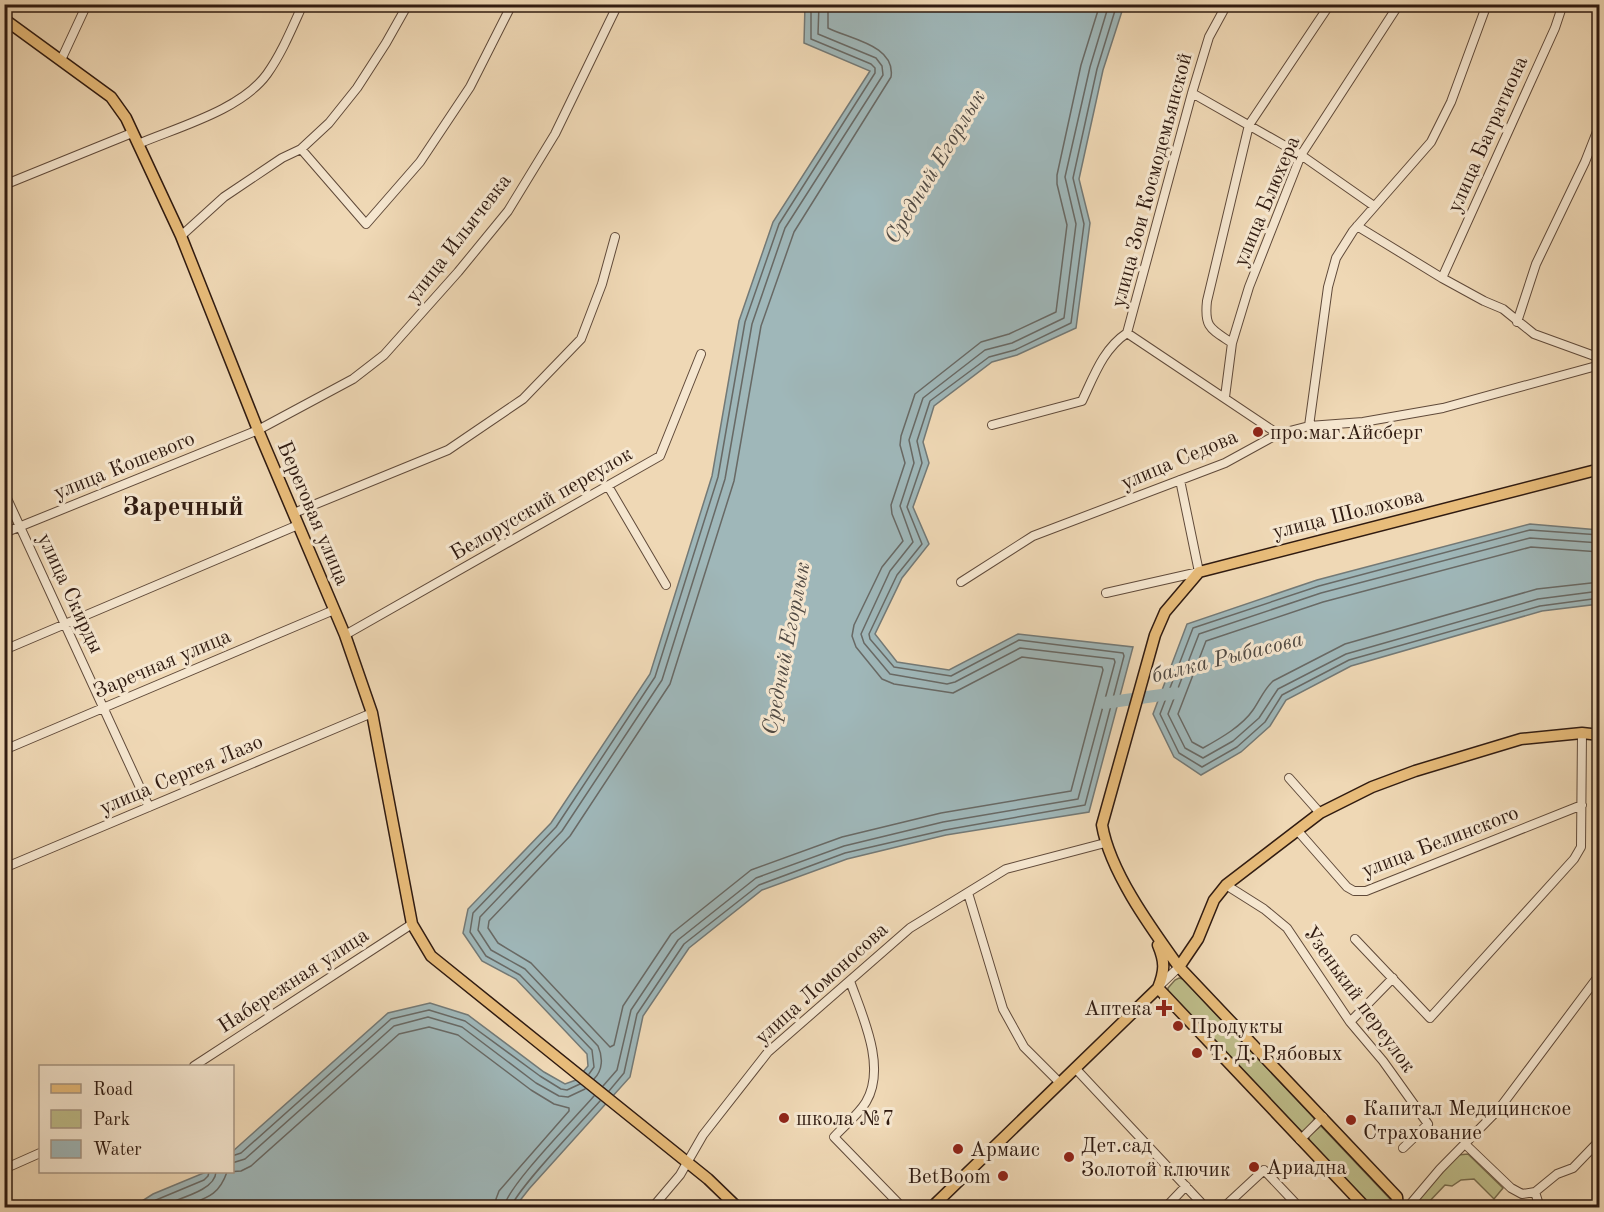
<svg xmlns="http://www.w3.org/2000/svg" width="1604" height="1212" viewBox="0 0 1604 1212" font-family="'Old Standard TT',serif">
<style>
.green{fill:#bebd8a;stroke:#776c4e;stroke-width:1.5}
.water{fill:#9fb7b9;stroke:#737976;stroke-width:1.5}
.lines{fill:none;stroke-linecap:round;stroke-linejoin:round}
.shore{stroke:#686965;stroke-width:1.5}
.river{stroke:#9fb7b9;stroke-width:12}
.minor-casing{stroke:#604a3a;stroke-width:10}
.major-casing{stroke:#301b11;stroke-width:13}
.minor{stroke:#f5e6cf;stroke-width:8}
.major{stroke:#e8bc7a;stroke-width:10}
.poi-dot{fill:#8f2418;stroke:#f5e6cf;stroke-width:2}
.labels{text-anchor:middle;stroke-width:6;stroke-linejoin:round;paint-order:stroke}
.street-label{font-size:21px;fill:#301b11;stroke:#f5e6cf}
.poi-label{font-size:21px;fill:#301b11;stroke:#f5e6cf;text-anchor:start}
.water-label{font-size:22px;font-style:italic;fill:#514a43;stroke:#f5e6cf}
.district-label{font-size:27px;font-weight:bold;fill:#301b11;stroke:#f5e6cf}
</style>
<rect width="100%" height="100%" fill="#efd8b5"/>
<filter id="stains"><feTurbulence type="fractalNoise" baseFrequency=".00333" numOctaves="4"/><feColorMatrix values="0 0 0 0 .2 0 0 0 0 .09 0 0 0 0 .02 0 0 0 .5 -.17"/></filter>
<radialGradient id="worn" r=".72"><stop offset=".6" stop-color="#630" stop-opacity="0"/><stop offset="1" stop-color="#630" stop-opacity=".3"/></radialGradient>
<!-- green -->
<path class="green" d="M1179,978L1183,979L1314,1118L1313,1123L1302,1132L1298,1131L1168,992V988L1175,980Z
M1321,1126L1391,1200L1392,1202L1390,1207H1370L1309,1143V1136Z
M1468,1154L1503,1188L1494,1199L1474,1179L1461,1180L1452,1186L1445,1185L1425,1206L1417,1200L1458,1155Z"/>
<!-- water -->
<path class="water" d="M805,5H1124L1103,70L1079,179L1090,223L1076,328L1017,355L992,362L934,406L923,442L929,463L913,507L929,544L902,578L875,634L897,662L949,670L1018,634L1133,647L1089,812L946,835L847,859L762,890L689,948L643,1016L630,1077L529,1189L515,1207L131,1208L153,1194L206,1172H232L233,1151L388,1013L430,1003L468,1015L544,1072L565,1084L576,1080L588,1066L587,1054L516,979L482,961L463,933L468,909L551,823L650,674L712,476L739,321L773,222L870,71L804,43Z
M1530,524L1599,530V604L1542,611L1351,666L1286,700L1270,726L1241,752L1201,775L1174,757L1153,714L1187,624L1317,580Z"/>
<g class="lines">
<!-- shore -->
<path class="shore" d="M828,4V28C849,39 896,45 891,77L794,232L761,326L734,481L670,684L570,836L489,921L488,928L498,943L531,963L610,1047L614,1045L623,1006L671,934L751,870L842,837L941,813L1071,791L1103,670L1102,667L1022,657L953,693L894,684L882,679L856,647L852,636L854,625L882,567L903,541L892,514L891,505L905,463L900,445L901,436L915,394L981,342L1009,334L1056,312L1067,225L1057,184V175L1081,65L1100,4
M1600,535L1530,530L1319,586L1193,628L1160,714L1179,753L1202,767L1237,747L1265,722L1282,695L1349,660L1540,606L1600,598
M1600,543L1530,538L1321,593L1199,634L1168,714L1185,748L1203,758L1233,741L1259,718L1278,689L1346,654L1538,599L1600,591
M1600,552L1531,547L1323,602L1206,641L1178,714L1192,742L1203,748C1221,738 1242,726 1253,710C1260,700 1264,689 1273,681L1345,644L1537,589L1600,582
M589,1074L594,1067L592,1050L520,975L486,956L470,932L473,913L556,827L655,677L718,477L745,322L779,224L875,73V68L871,64L811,39V4
M594,1079C603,1070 603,1057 598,1046L525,969L491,950L478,930L480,917L562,831L662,680L725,479L752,324L785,228L883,75L882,66L876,58L818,34L819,4
M603,1086L617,1070L631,1010L678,940L756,878L844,846L943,822L1078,799L1115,662L1114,659L1020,648L955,682L947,684L890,674L864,643L861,634L890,571L913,542L900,506L914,463L909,440L923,398L985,350L1012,343L1064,318L1076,224L1065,177L1090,67L1109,4
M609,1091L624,1073L637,1014L684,944L759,885L845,853L945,830L1085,805L1124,656L1123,653L1019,640L951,676L894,667L870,639L869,634L897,575L922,544L907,507L922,463L917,441L930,401L989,357L1015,350L1071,323L1084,224L1073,178L1097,69L1117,4
M232,1156L241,1153L391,1019L429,1010L465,1021L540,1076L561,1089L567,1090L580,1084
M232,1163L245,1159L394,1026L428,1017L462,1027L536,1083L559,1096L568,1097L585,1089
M143,1208L156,1200L204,1180L208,1176L209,1172
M157,1208C174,1199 215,1192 216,1172
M181,1208C204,1198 218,1198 227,1172L241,1171L251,1166L399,1034L429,1027L458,1035L531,1090L554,1104L569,1108V1111L499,1191L496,1199L495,1208
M504,1208C505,1188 578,1115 594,1096
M511,1208C513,1193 586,1117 600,1101"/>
<!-- river -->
<path class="river" d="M1104,703L1176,693"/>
<!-- minor casing -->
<g class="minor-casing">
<path id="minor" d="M1227,4L1209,37L1192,93L1127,333L1278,434
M61,60L87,4
M1192,93L1301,155L1374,206
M138,144C178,127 241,110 267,74C282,53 292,28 303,4
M301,149L366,224L420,162L470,87L512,4
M4,185L132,133
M1357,226L1442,278L1484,301L1503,309L1534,334L1600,358
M181,236L224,197L282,158L301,149L329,123L357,88L386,43L408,4
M1442,278L1555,28L1563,4
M1517,322L1536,264L1585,162L1600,124
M1232,343C1211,329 1204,328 1207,301L1249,125L1330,4
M1225,397L1232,343L1249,287L1301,155L1399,4
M992,425L1082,401C1094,376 1103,349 1127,333
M1309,426L1328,287L1336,258L1353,231L1431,142L1451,102L1487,4
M608,486L666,585
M4,492L149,807
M294,513L448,450L523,399L581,339L602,284L615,237
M4,533L258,430L353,379L384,355L458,272L508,211L555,134L618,4
M961,582L1033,536L1225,463L1278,434L1309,426L1363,422L1443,408L1600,365
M1106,593L1199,572L1180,480
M345,635L660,456L701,354
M4,650L298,525
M4,750L334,610
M1289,778L1320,813
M1297,830L1347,887L1354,891H1366L1582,805
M4,868L372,713
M1226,885L1264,909L1287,928L1350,1022L1383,1061L1428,1124L1403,1148
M968,893L1003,1009L1024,1047L1060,1083
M1355,939L1430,1018L1574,859L1581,847L1582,733
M850,981C862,1015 887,1067 866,1102C858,1115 844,1126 834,1137L903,1208
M1158,987L1179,967
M1350,1022L1393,978
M194,1066L412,924
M1075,1068L1206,1208
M1300,1140L1323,1117
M1465,1144L1511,1188L1522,1194L1535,1192L1557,1174L1573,1168L1600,1140
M4,1169L40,1153
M1535,1192L1540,1208
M652,1208L680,1175L703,1135L768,1052L910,928L1006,869L1105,843
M1165,1208L1186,1186
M1223,1208L1264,1170L1300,1208
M1407,1208L1440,1169L1499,1109L1600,974"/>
</g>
<!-- major casing -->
<g class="major-casing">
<path id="major" d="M4,19L111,97L126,118L181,236L258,430L345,635L372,713L412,924L431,956L708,1179L738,1208
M1179,967L1198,939L1214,900L1226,885L1320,813L1372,787L1415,771L1521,739L1582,733L1600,735
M1158,988L1366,1208
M931,1208L1158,988C1165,970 1165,962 1158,945
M1398,1208L1397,1197L1379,1178L1179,967C1151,928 1110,872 1102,825L1155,635L1165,612L1199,572L1600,469"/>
</g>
<!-- minor -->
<use href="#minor" class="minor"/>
<!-- major -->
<use href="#major" class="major"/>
</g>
<!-- markers -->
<g class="poi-dot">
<circle cx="1258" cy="432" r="6"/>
<path d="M1161 999h6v6h6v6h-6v6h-6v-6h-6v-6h6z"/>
<circle cx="1178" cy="1026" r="6"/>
<circle cx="1197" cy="1053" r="6"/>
<circle cx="784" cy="1118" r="6"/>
<circle cx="1351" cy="1120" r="6"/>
<circle cx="958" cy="1149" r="6"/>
<circle cx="1069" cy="1157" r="6"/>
<circle cx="1254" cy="1167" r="6"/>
<circle cx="1003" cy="1176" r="6"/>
</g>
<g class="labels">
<!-- street labels -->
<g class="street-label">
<text transform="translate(1487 134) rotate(-66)" y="7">улица Багратиона</text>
<text transform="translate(1151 180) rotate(-75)" y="7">улица Зои Космодемьянской</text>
<text transform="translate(1266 201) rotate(-67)" y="7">улица Блюхера</text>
<text transform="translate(458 238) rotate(-52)" y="7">улица Ильичевка</text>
<text transform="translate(1179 459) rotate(-23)" y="7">улица Седова</text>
<text transform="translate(124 465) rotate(-22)" y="7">улица Кошевого</text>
<text transform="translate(541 503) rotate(-30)" y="7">Белорусский переулок</text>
<text transform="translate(314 513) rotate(67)" y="7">Береговая улица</text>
<text transform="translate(1348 513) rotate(-14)" y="7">улица Шолохова</text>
<text transform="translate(71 593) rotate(65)" y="7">улица Скирды</text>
<text transform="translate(162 663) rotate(-23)" y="7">Заречная улица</text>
<text transform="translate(181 774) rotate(-23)" y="7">улица Сергея Лазо</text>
<text transform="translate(1440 841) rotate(-21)" y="7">улица Белинского</text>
<text transform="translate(293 980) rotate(-33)" y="7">Набережная улица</text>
<text transform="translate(821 983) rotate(-42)" y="7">улица Ломоносова</text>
<text transform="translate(1360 999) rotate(54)" y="7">Узенький переулок</text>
</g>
<!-- poi labels -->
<g class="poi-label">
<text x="1270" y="439">про.маг.Айсберг</text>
<text x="1152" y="1015" text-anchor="end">Аптека</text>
<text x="1190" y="1033">Продукты</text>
<text x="1209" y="1060">Т. Д. Рябовых</text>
<text x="1363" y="1115">Капитал Медицинское<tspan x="1363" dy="24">Страхование</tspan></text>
<text x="796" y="1125">школа №7</text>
<text x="1081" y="1152">Дет.сад<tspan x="1081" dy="24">Золотой ключик</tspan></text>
<text x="970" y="1156">Армаис</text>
<text x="1266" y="1174">Ариадна</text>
<text x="991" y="1183" text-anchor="end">BetBoom</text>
</g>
<!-- water labels -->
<g class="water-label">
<text transform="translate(934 166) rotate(-59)" y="8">Средний Егорлык</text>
<text transform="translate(785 648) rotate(-79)" y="8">Средний Егорлык</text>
<text transform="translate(1227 656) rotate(-14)" y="8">балка Рыбасова</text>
</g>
<!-- district labels -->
<g class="district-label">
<text x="183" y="515">Заречный</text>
</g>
</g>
<!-- margin -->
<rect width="1604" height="1212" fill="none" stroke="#efd8b5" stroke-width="24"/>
<rect x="6" y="6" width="1592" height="1200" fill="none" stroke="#301b11" stroke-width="3"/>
<rect x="12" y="12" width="1580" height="1188" fill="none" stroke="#301b11" stroke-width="1.5"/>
<!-- legend -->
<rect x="39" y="1065" width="195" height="108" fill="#f5e6cf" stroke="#a69583" stroke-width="1.5"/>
<rect x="51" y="1084" width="30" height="9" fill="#e8bc7a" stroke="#a69583" stroke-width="1.5"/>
<text x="93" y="1095" font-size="18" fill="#301b11">Road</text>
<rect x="51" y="1110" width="30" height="18" fill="#bebd8a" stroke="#a69583" stroke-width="1.5"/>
<text x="93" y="1125" font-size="18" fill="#301b11">Park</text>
<rect x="51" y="1140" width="30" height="18" fill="#9fb7b9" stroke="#a69583" stroke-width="1.5"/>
<text x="93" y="1155" font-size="18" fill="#301b11">Water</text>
<rect width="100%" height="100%" filter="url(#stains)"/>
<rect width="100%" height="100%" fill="url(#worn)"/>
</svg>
